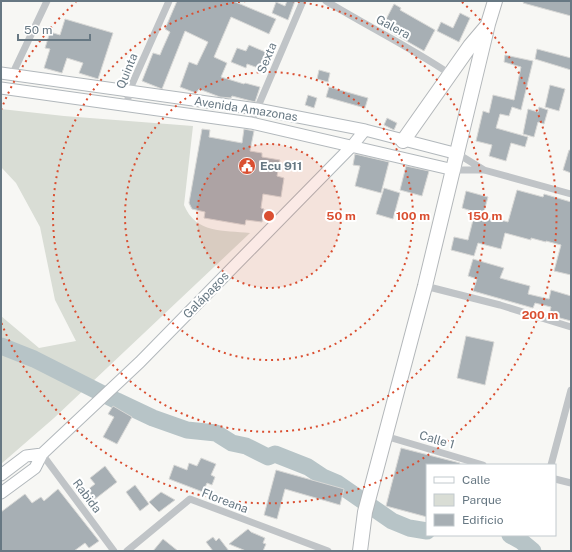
<svg xmlns="http://www.w3.org/2000/svg" width="572" height="552" viewBox="0 0 572 552" font-family="'Public Sans',sans-serif">
<style>
.green{fill:#d9ddd5}
.lines{fill:none;stroke-linecap:round;stroke-linejoin:round}
.river{stroke:#b7c4c7;stroke-width:17}
.building{fill:#a7afb4;stroke:#d8d8d6}
.secondary-casing{stroke:#b2b8bc;stroke-width:13}
.highway-casing{stroke:#b3b7ba;stroke-width:16}
.street{stroke:#c0c4c7;stroke-width:7}
.secondary{stroke:#fff;stroke-width:11}
.highway{stroke:#fff;stroke-width:14}
.ring{fill:none;stroke:#da4f31;stroke-width:2;stroke-dasharray:2 4}
.labels{text-anchor:middle;stroke-width:4;stroke-linejoin:round;paint-order:stroke}
.street-label{font-size:12px;fill:#677883;stroke:#fff}
.poi-label{font-size:12px;font-weight:bold;fill:#677883;stroke:#fff;text-anchor:start}
.centre{fill:#da4f31;stroke:#fff;stroke-width:2}
.ring-label{font-size:12px;text-anchor:middle;font-weight:bold;fill:#da4f31;stroke:#fff;stroke-width:4;stroke-linejoin:round;paint-order:stroke}
</style>
<rect width="100%" height="100%" fill="#f7f7f4"/>
<!-- green -->
<path class="green" d="M1,109L64,116L193,126L184,205C196,234 223,230 250,233L54,418L1,464V316L39,348L76,341L55,300L40,227L16,183L1,167Z"/>
<g class="lines">
<!-- river -->
<path class="river" d="M1,346L34,359L117,401L153,418L187,430L216,433L232,443L246,446L268,457L275,454L308,467L323,477L337,483L392,521L409,528L427,531
M510,535L521,541L533,551"/>
</g>
<!-- building -->
<path class="building" d="M177,1H233L276,19L269,34L231,17L214,57L227,63L221,77L244,84L245,83L260,87L255,102L232,96L231,98L220,97L199,89L196,93L180,87L189,62L197,65L208,42L185,31L162,89L142,81L153,53L160,55L162,50L170,32L165,29Z
M287,1H295L288,20L272,13L276,2L285,6Z
M524,1H571V16L523,3Z
M394,4L401,8L400,10L435,30L424,51L382,27Z
M460,13L470,18L459,42L437,31L441,22L453,28Z
M65,19L113,33L98,79L79,73L83,63L67,58L62,73L44,68L50,49L45,48L50,32L60,35Z
M249,45L270,54L264,70L247,64L246,68L231,62L237,48L246,51Z
M537,49L571,58V70L535,59Z
M505,55L533,61L521,110L512,107L509,116L500,114L496,128L528,137L525,147L511,143L506,161L489,156L492,145L476,141L483,111L489,113L493,95L514,100L521,67L504,62Z
M319,70L330,73L328,82L317,79Z
M550,85L565,89L559,111L545,107Z
M329,87L368,98L365,108L326,97Z
M308,95L317,98L314,108L305,105Z
M539,107L548,110L544,124L538,122L534,137L523,134L528,109L538,112Z
M387,118L397,123L394,130L384,125Z
M202,129L210,130L209,137L242,143L244,129L254,131L250,151L262,153V157L280,160L277,176L284,178L281,197L263,194L261,208L264,209L262,222L246,220L245,225L204,218L205,212L192,209L189,203Z
M569,150H571V173L563,170Z
M355,154L389,162L381,193L355,186L360,166L353,165Z
M406,166L429,171L422,196L400,190Z
M384,188L400,193L393,219L376,214Z
M517,190L543,197L544,194L571,202V275L554,271L561,245L546,241V242L531,238V240L505,233L501,249L478,243L474,256L451,250L454,237L468,240L475,212L462,208L466,191L488,197L483,215L508,222Z
M473,259L504,268L500,278L530,286L528,294L549,299L551,290L571,296V321L549,315L551,307L535,303L533,308L473,291L477,279L468,276Z
M466,336L494,342L485,385L457,378Z
M113,406L132,417L117,444L103,437L114,417L108,414Z
M401,448L460,463L459,465H427V517L386,506Z
M201,458L216,464L211,475L215,477L212,485L207,483L203,492L169,479L174,465L187,470L189,463L197,466Z
M105,466L117,482L90,503L82,494L95,484L90,478Z
M276,470L344,489L340,505L285,489L277,519L264,515Z
M135,485L149,504L140,511L126,492Z
M58,489L99,541L89,548L85,543L74,551H1V512L25,494L32,503L41,497L44,501Z
M161,492L175,500L159,512L149,502Z
M248,529L251,532L265,538L263,543L266,544L263,551H246L229,544Z
M213,537L216,541L219,538L229,551H213L206,542Z
M163,539L178,551H153Z"/>
<g class="lines">
<!-- secondary casing -->
<g class="secondary-casing">
<path id="secondary" d="M1,73L257,109L365,130L458,154
M1,88L251,123L454,170
M1,475L26,456L42,454
M1,493L35,468L42,454L140,362L352,146L365,130"/>
</g>
<!-- highway casing -->
<g class="highway-casing">
<path id="highway" d="M403,141L470,46L487,26
M360,551L365,512L425,286L488,24L495,1"/>
</g>
<!-- street -->
<path class="street" d="M326,1C367,26 410,47 450,74
M12,75L47,1
M127,106L129,91L169,1
M251,123L303,1
M458,154L484,170
M454,170H484L571,194
M425,286L500,305L571,327
M385,436L483,465
M42,454L114,551
M551,465L571,390
M555,479L571,483
M127,551L190,499L328,551"/>
<!-- secondary -->
<use href="#secondary" class="secondary"/>
<!-- highway -->
<use href="#highway" class="highway"/>
</g>
<!-- distance rings -->
<circle cx="269" cy="216" r="72" fill="#da4f31" fill-opacity=".12"/>
<g class="ring">
<circle cx="269" cy="216" r="72"/>
<circle cx="269" cy="216" r="144"/>
<path d="M292 1A216 216 0 1 1 246 1"/>
<path d="M1 110A288 288 0 0 1 76 2M462 2A288 288 0 1 1 1 322"/>
</g>
<!-- icons -->
<defs>
<g id="civic-disc" transform="scale(0.9)"><circle r="9.5" fill="#da4f31" stroke="#fff"/><path d="M-.6-6.5H3V-4.5H.6V-3L4-1V1h2V6H-6V1h2V-1L-.6-3ZM-1.2 2.5V6h2.4V2.5Z" fill="#fff"/></g>
</defs>
<g fill-rule="evenodd">
<use href="#civic-disc" x="247" y="166"/>
</g>
<g class="labels">
<!-- street labels -->
<g class="street-label">
<text transform="translate(393 27) rotate(28)" y="4">Galera</text>
<text transform="translate(267 58) rotate(-67)" y="4">Sexta</text>
<text transform="translate(127 71) rotate(-68)" y="4">Quinta</text>
<text transform="translate(246 109) rotate(9)" y="4">Avenida Amazonas</text>
<text transform="translate(206 295) rotate(-46)" y="4">Galápagos</text>
<text transform="translate(437 440) rotate(16)" y="4">Calle 1</text>
<text transform="translate(87 496) rotate(53)" y="4">Rabida</text>
<text transform="translate(225 501) rotate(21)" y="4">Floreana</text>
</g>
<!-- poi labels -->
<g class="poi-label">
<text x="260" y="170">Ecu 911</text>
</g>
</g>
<circle cx="269" cy="216" r="6" class="centre"/>
<g class="ring-label">
<text x="341" y="220">50 m</text>
<text x="413" y="220">100 m</text>
<text x="485" y="220">150 m</text>
<text x="540" y="319">200 m</text>
</g>
<!-- border -->
<rect width="572" height="552" fill="none" stroke="#677883" stroke-width="4"/>
<!-- legend -->
<rect x="426" y="464" width="130" height="72" fill="#ffffff" stroke="#c2c9cd"/>
<rect x="434" y="477" width="20" height="6" fill="#ffffff" stroke="#c2c9cd"/>
<text x="462" y="484" font-size="12" fill="#677883">Calle</text>
<rect x="434" y="494" width="20" height="12" fill="#d9ddd5" stroke="#c2c9cd"/>
<text x="462" y="504" font-size="12" fill="#677883">Parque</text>
<rect x="434" y="514" width="20" height="12" fill="#a7afb4" stroke="#c2c9cd"/>
<text x="462" y="524" font-size="12" fill="#677883">Edificio</text>
<!-- scale -->
<path d="M18 34v6h72v-6" fill="none" stroke="#677883" stroke-width="2"/>
<text x="24" y="34" font-size="12" fill="#677883" stroke="#ffffff" stroke-width="3" paint-order="stroke">50 m</text>
</svg>
